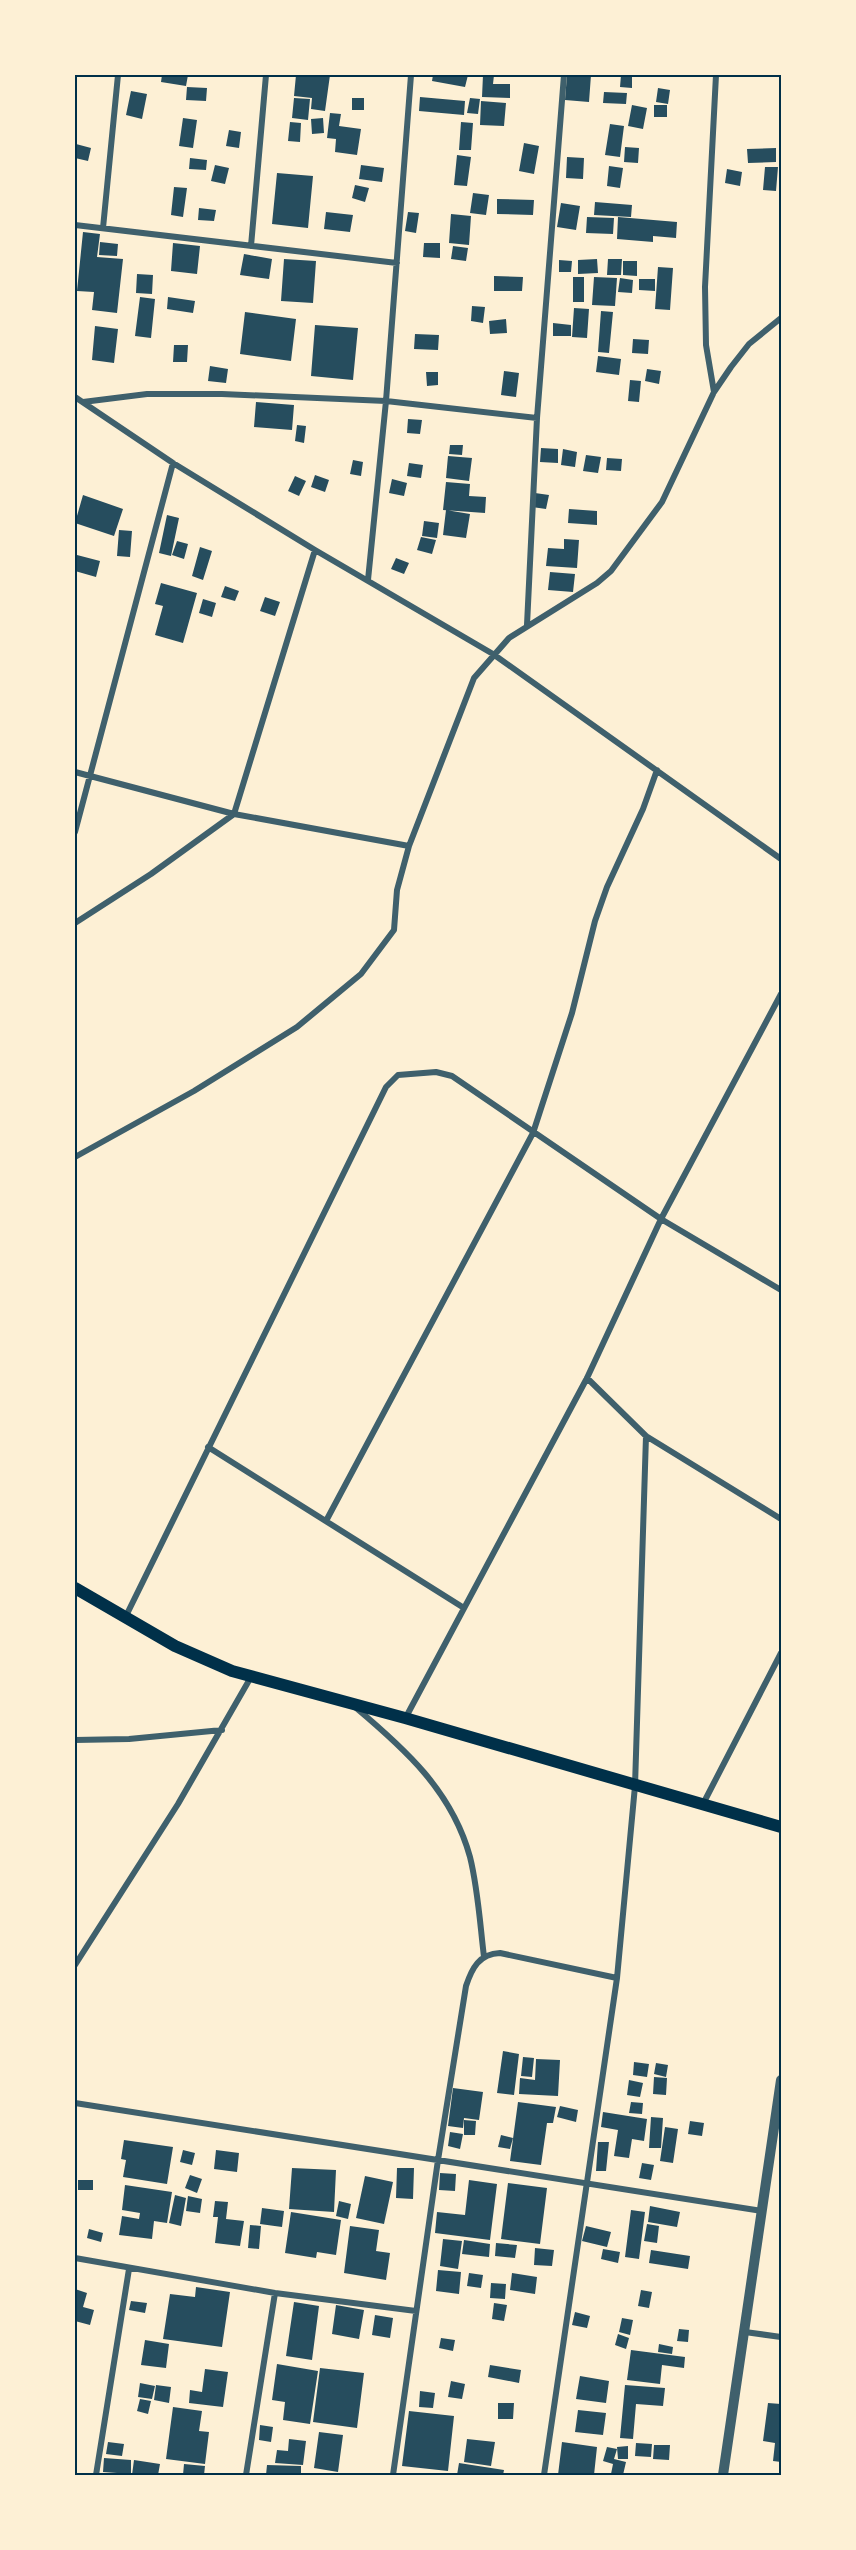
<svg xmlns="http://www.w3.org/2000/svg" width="856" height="2550" viewBox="0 0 856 2550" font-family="'Sofia Sans Condensed',sans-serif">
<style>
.building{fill:#264d5e}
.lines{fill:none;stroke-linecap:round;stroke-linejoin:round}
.minor{stroke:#3f606c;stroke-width:6}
.tertiary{stroke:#3f606c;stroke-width:10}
.secondary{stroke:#003049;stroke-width:12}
.neatline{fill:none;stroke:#003049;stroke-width:2}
</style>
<rect width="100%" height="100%" fill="#fdf0d5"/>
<!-- building -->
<path class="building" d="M162,75H188L186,86L161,82Z
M296,75H330L325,111L311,109L312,98L294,96Z
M433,75H468L465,87L432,81Z
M483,75H494L493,84H510V98L482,97Z
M567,75H591L589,102L565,100Z
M621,75H632V88L620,87Z
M187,87L207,88L206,101L186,100Z
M658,88L670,90L668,104L656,102Z
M131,91L147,94L142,119L126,115Z
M604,92L627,93L626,104L603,103Z
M420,97L465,101L464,115L419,111Z
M294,98L310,99L308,120L292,118Z
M352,98H364V110H352Z
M470,98L480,99L478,114L467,113Z
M481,101L506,103L504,126L480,125Z
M632,105L647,108L643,129L628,126Z
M654,105H667V117H654Z
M330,113L341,114L339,126L361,129L357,155L335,152L336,139L327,138Z
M183,118L197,120L193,148L179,146Z
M323,118L324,133L312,134L311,119Z
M290,122L301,123L300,142L288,141Z
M461,122L473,123L471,150H459Z
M610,124L624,126L620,157L605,155Z
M229,130L241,132L239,148L226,146Z
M524,143L539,146L534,174L519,171Z
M76,144L91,148L88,161L75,158Z
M625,147L639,148L638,163L624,162Z
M776,148V162L748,163L747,149Z
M457,155L471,157L467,186L454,185Z
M567,157L584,158L583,179L566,178Z
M190,158L207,160L206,170L189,169Z
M215,165L229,168L225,184L211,181Z
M361,165L384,168L382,182L359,179Z
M609,166L623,168L620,188L607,186Z
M765,167H778L776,191L763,190Z
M727,169L742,172L740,186L725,183Z
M277,173L313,176L308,228L272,224Z
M355,185L369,188L365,202L352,198Z
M174,187L187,188L183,217L171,215Z
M473,193L489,195L486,215L470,213Z
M497,199L534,200L533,215L497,214Z
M595,202L632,205L631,217L594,215Z
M561,203L580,206L576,230L557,227Z
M199,208L216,210L214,221L198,220Z
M326,212L353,215L350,232L324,229Z
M408,212L419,213L416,233L405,231Z
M451,214L471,216L469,245L449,243Z
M587,217L614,218L613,234L586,233Z
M618,217L677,222L676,238L653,236V242L617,239Z
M83,232L100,234L97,257L123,259L117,313L92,310L94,292L77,291Z
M100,242L118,244L117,256L99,255Z
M173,243L200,246L197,274L171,271Z
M424,243H440V258L423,257Z
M453,246L468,248L466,261L451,259Z
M244,254L272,259L269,279L240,275Z
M284,259L316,261L313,303L281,301Z
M597,259L598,273L578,274V260Z
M608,259H622L621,275H607Z
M559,260L572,261L571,272H559Z
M623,261H637V276L623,275Z
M658,267L673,268L670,310L655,309Z
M137,274L153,275L152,294L136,293Z
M494,276L523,277L522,291H494Z
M573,277H584V302H573Z
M594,277L617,278L615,306L592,305Z
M620,278L633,280L632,293L618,292Z
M639,279H655V291L639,290Z
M140,297L155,299L151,338L135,336Z
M168,297L195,301L193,313L167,309Z
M472,306L485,307L483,323L471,321Z
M574,308L589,309L587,338L572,337Z
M601,311L613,312L609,353L598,352Z
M245,312L296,319L291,361L240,354Z
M506,319L507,333L490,334L489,321Z
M553,323L571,325V336H553Z
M315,325L358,328L353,380L311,376Z
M95,326L118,329L114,363L92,360Z
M415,334L439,335L438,350L414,349Z
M633,339L649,340L648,354L632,353Z
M174,345H188L187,362H173Z
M598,356L621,359L619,375L596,372Z
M210,366L228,369L226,383L208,381Z
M647,369L661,371L659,384L645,381Z
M504,371L519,373L516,397L501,395Z
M426,372H438V385L427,386Z
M630,380L641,381L639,402L628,401Z
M256,402L294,405L292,430L254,427Z
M408,419L422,420L420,434L407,433Z
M297,425L306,426L304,443L295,441Z
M450,445H463L462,455L449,454Z
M541,448L558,449V463L540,462Z
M563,449L577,452L575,467L561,465Z
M586,455L601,457L598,473L583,471Z
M448,456L472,458L469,481L446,478Z
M607,458L622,459L621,471L606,470Z
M353,460L363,462L361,476L350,474Z
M409,463L423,465L421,478L407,476Z
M315,475L329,480L325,492L311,487Z
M295,476L306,481L299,496L288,491Z
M392,479L407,483L404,496L389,493Z
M446,482L470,484L469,496L486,497L485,513L443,510Z
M535,493L549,495L546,509L532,507Z
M83,495L123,509L114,536L75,523Z
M569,509L597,511V525L568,523Z
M446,510L470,514L466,538L443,535Z
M167,515L179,518L171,556L159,553Z
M424,521L439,523L437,538L422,536Z
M119,530L132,531L130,557L117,556Z
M421,537L436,540L432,554L417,550Z
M564,539L579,540L577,568L546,566L548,548L564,549Z
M177,541L188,544L184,559L172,555Z
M200,547L212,551L203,580L192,576Z
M77,555L100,561L96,577L75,571Z
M396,558L409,563L404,574L391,569Z
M550,572L575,574L573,592L548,590Z
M161,583L197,593L183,643L155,635L163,606L155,604Z
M225,586L239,591L235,601L221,597Z
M265,597L280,602L275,616L260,611Z
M203,599L216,603L212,617L199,613Z
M503,2051L519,2054L514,2095L497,2093Z
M523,2057L534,2058L532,2077L521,2076Z
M536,2059L560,2060L558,2096L519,2094L520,2078L535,2080Z
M634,2062L649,2064L647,2077L633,2075Z
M656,2063L668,2065L666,2077L654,2074Z
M654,2077L667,2078L666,2095L653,2094Z
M629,2080L643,2083L640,2097L627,2095Z
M453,2088L483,2092L479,2120L464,2118L463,2128L448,2126Z
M518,2102L556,2107L553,2123H547L541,2165L510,2161Z
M631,2102L643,2103L642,2114L629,2113Z
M560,2106L578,2110L576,2122L557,2117Z
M603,2112L647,2119L644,2141L632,2139L629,2158L614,2156L618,2130L601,2127Z
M651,2117L663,2118L661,2148H649Z
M464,2120L476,2121L475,2135H464Z
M690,2121L704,2123L702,2136L688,2134Z
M665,2127L678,2129L673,2163L660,2161Z
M450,2132L463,2134L460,2149L448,2146Z
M501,2135L513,2138L510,2149L498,2147Z
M124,2140L173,2147L167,2184L123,2177L126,2160L121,2159Z
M598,2142H609L606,2171H596Z
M183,2150L195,2153L192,2165L180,2162Z
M216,2150L239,2153L237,2172L214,2169Z
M642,2163L654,2165L651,2180L639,2178Z
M292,2168L336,2170L334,2212L289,2209Z
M397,2168H414L413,2199L396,2198Z
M440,2173L456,2174L455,2191L439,2190Z
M190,2175L202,2179L197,2193L185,2188Z
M365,2176L393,2182L384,2224L356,2218Z
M78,2180H93V2190H78Z
M469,2180L497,2184L490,2240L435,2233L437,2212L465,2215Z
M508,2183L547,2188L540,2244L501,2239Z
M125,2185L172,2192L167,2223L154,2221L152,2239L119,2235L122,2216L139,2219L140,2213L122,2210Z
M175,2195L186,2198L181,2226L169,2223Z
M188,2196L202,2199L200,2213L186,2211Z
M215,2201L228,2202L226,2219L244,2221L240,2246L215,2243L218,2217H213Z
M339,2201L351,2204L348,2219L336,2216Z
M650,2206L680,2212L677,2227L648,2222Z
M262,2208L284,2211L282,2227L260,2224Z
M631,2210L645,2212L639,2259L625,2257Z
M291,2212L341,2220L336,2255L317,2252L316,2258L285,2253Z
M647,2224L659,2226L657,2243L644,2241Z
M250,2225L261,2226L259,2249L248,2248Z
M350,2226L379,2230L376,2251L390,2253L386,2280L344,2273Z
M586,2226L611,2232L607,2247L582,2241Z
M89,2229L103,2233L101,2242L87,2238Z
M443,2239L462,2241L458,2269L440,2266Z
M464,2240L490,2244L489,2257L462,2254Z
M496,2243L517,2245L515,2258L495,2256Z
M535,2248L554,2250L552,2266L534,2265Z
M603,2249L620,2252L618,2263L601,2259Z
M651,2250L690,2256L688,2269L649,2263Z
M438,2270L461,2272L459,2294L436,2291Z
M469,2273L483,2275L481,2288L467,2286Z
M512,2273L537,2277L535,2294L510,2290Z
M491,2283L506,2284L505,2299L490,2298Z
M196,2287L230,2292L222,2347L163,2339L170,2294L195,2297Z
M75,2289L87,2293L83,2307L94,2310L90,2325L75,2321Z
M641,2290L652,2292L649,2308L638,2306Z
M131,2301L147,2303L145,2313L129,2310Z
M294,2302L319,2306L312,2360L286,2356Z
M494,2303L507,2305L504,2321L492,2319Z
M336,2305L364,2310L359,2339L332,2334Z
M575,2312L590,2316L587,2328L572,2325Z
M375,2315L393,2318L390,2338L372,2335Z
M622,2318L633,2320L630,2335L619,2332Z
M679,2329L689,2330L688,2342L677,2341Z
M618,2334L629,2338L626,2349L615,2345Z
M441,2338L455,2340L453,2351L439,2348Z
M145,2340L169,2344L166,2368L141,2365Z
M659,2344L673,2347L672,2354L658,2352Z
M631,2350L685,2357L684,2368L662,2365L660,2384L627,2380Z
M277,2364L318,2371L310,2424L283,2420L285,2402L272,2400Z
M490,2365L521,2370L519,2383L488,2377Z
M320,2368L364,2373L357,2428L313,2422Z
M205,2369L228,2372L223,2407L189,2403L190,2390L202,2392Z
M580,2376L609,2381L606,2403L576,2399Z
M451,2381L465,2384L462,2399L448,2397Z
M140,2383L155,2386L152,2399L138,2397Z
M156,2385L171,2387L169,2403L154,2400Z
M625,2385L665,2388L663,2406L636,2404L633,2439L620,2438Z
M420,2391L435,2393L433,2408L419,2407Z
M140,2399L151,2401L148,2414L137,2411Z
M498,2403H514L513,2419H498Z
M768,2403L781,2404V2462L773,2461L775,2443L763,2441Z
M173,2407L202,2411L199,2431L209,2432L205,2464L166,2459Z
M578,2410L606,2413L603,2435L575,2432Z
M409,2411L454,2416L448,2471L402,2466Z
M260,2425L273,2427L271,2442L259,2440Z
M319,2432L343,2435L338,2472L314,2468Z
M289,2439L306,2441L303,2465L275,2463L277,2450L288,2451Z
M467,2439L495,2442L491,2466L464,2462Z
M108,2442L124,2444L122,2456L106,2454Z
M562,2442L597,2447L594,2475H558Z
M636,2443L652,2444L651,2457L635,2456Z
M654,2445H670L669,2460L653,2459Z
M628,2446V2459H618L617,2447Z
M607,2447L617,2449L614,2459L626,2462L623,2475L611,2474L613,2464L603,2461Z
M104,2458L131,2460V2474L103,2472Z
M134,2460L160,2464L158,2475H132Z
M459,2463L504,2470L503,2475H457Z
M184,2464L205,2466L204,2475H183Z
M267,2465L301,2466V2475H266Z"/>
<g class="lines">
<!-- minor -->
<path class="minor" d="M75,225L397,263
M103,228L118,75
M251,246L266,75
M714,392L706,345L705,287L716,75
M75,397L173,463L315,550L493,654L781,859
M83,402L147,394H222L386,401L537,418
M368,580L386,401L411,75
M527,625L537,418L564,75
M75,772L234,814L409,846
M75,832L173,463
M75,923L151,874L234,814L315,550
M75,1157L194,1091L297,1027L361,974L394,930L397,890L409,846L474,678L509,638L597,583L611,571L662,502L714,392L731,367L749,344L781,318
M587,1378L646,1436L781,1519
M208,1447L464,1608
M326,1521L533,1133L572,1013L595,921L607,887L643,809L657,770
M125,1618L386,1087L398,1075L436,1072L452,1076L661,1219L781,1290
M355,1707C405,1749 452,1791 470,1857C478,1889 480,1924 484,1957
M406,1717L587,1378L661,1219L781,994
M75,1740L129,1739L222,1730
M703,1804L781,1653
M75,1965L178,1804L251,1677
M75,2103L762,2211
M75,2258L275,2293L416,2311
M745,2332L781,2337
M96,2475L129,2269
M246,2475L275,2293
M393,2475L438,2160L466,1986C472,1968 479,1954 500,1953L617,1978
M544,2475L617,1978L635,1786L646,1436"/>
<!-- tertiary -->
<path class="tertiary" d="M723,2475L781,2080"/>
<!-- secondary -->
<path class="secondary" d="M75,1588L175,1646L232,1671L405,1718L781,1827"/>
</g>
<!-- border -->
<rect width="856" height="2550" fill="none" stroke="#fdf0d5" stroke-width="153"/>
<rect x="76" y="76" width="704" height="2398" class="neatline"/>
</svg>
